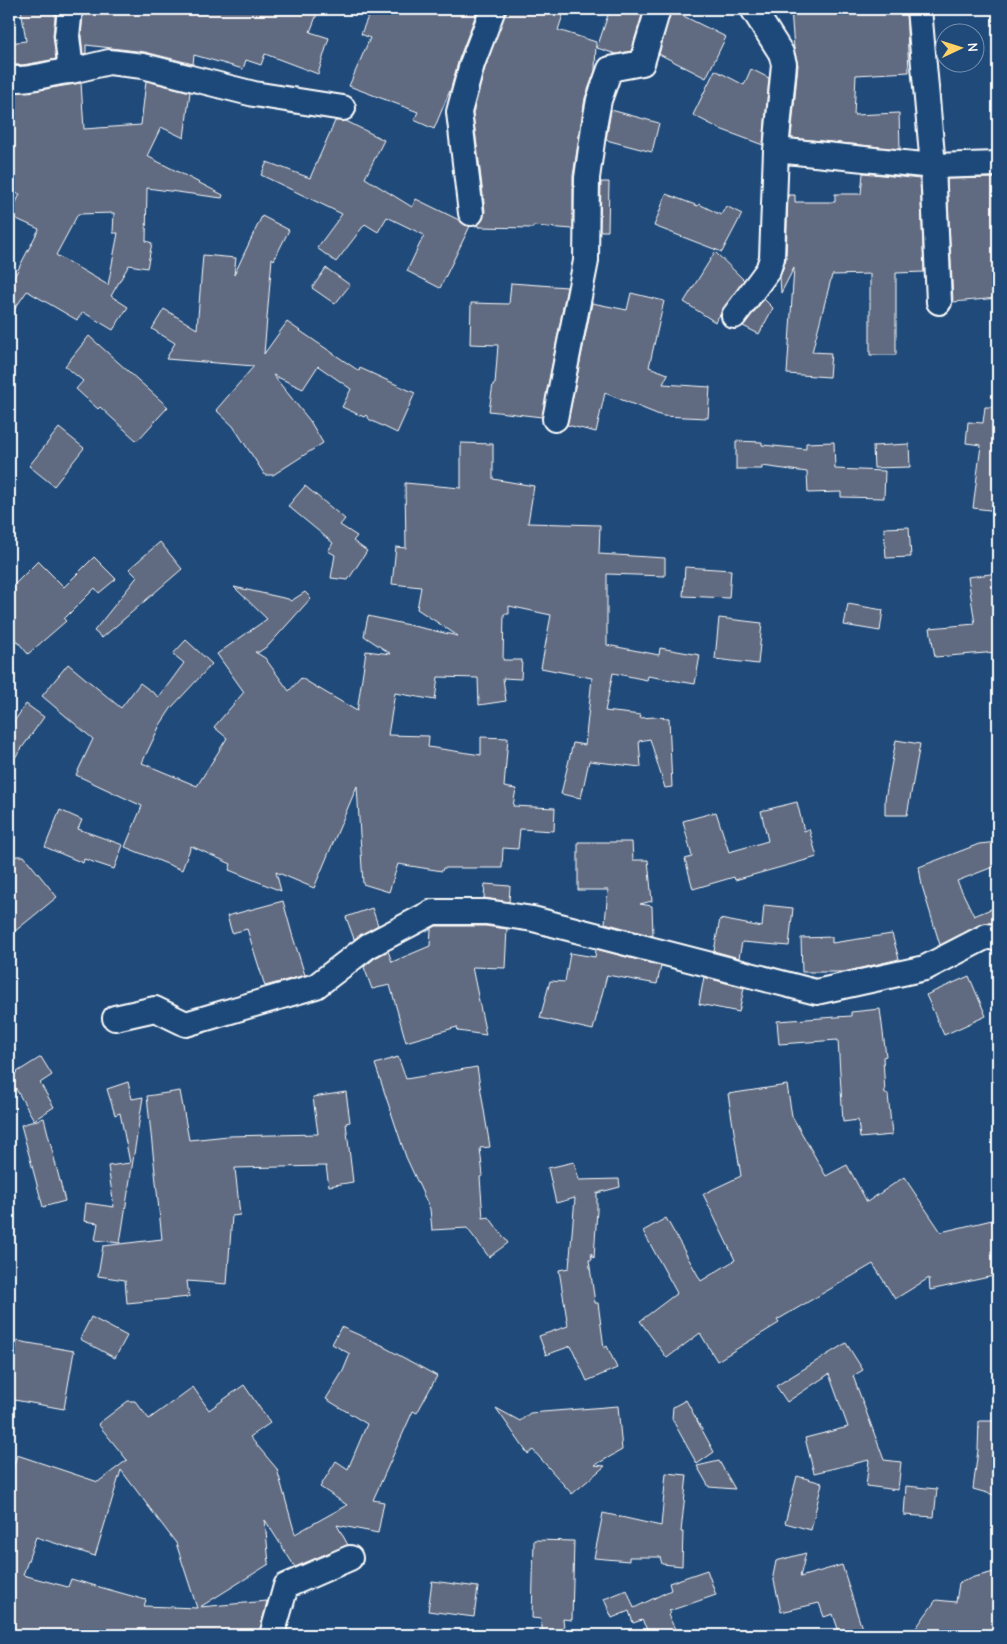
<svg xmlns="http://www.w3.org/2000/svg" width="1007" height="1644" viewBox="0 0 1007 1644" font-family="'Comic Neue',sans-serif">
<style>
.building{fill:#606a80;stroke:#fff;fill-rule:evenodd}
.lines{fill:none;stroke-linecap:round;stroke-linejoin:round}
.minor-casing{stroke:#fff;stroke-width:28}
.minor{stroke:#1f4a7a;stroke-width:24}
</style>
<rect width="100%" height="100%" fill="#1f4a7a"/>
<filter id="ink" filterUnits="userSpaceOnUse"><feTurbulence type="fractalNoise" baseFrequency=".02" numOctaves="2"/><feDisplacementMap in="SourceGraphic" scale="10" xChannelSelector="R" yChannelSelector="G"/><feConvolveMatrix kernelMatrix="1 2 1 2 8 2 1 2 1" color-interpolation-filters="sRGB"/></filter>
<g filter="url(#ink)">
<!-- building -->
<path class="building" d="M21,9H56L53,35L56,59L23,65H9V43L26,41Z
M130,9H319L310,32L329,38L318,74L265,54L261,65L246,60L243,69L194,55L193,64L145,52L86,45V53L83,54L81,36L83,13L130,10Z
M371,9H478L459,59L451,88L434,129L414,120L418,112L349,86L370,38L361,34Z
M506,9H565L558,30L596,42L595,71L585,98L573,176V229L533,226V228L478,227V225L483,219L485,211L473,113L485,68Z
M610,9H644L631,51L616,54L597,48Z
M791,9H906L909,72L856,75L854,115L899,113L900,149L791,138L798,65L794,49Z
M671,10L726,37L706,78L659,54Z
M751,69L769,78L763,145L720,129L693,115L715,70L744,85Z
M146,81L190,92L184,138L161,127L147,156L223,195L222,198L147,188L146,241L152,243L147,268L129,265L111,296L128,307L113,330L83,312L77,320L27,291L9,317V287L39,229L10,216L20,194L9,193V92L34,91L81,83L84,129L141,125ZM114,213L113,233H118L108,285L56,255L78,214Z
M611,110L659,123L652,152L606,140Z
M335,121H346L384,140L365,178L412,207L416,199L459,220L465,225L470,226L440,288L407,271L424,235L387,217L378,232L365,224L336,262L317,248L342,214L261,175L267,162L310,178Z
M863,173L920,179L924,272L896,273V355H870V274L832,275L812,352L831,353L829,377L787,374L794,268L781,293L780,277L786,259L788,195H795V202H835V194H861Z
M998,178V298L953,302L947,179Z
M601,182H609L608,231H600Z
M666,194L698,206L699,204L721,215L726,206L742,214L722,252L654,226Z
M262,216L289,230L274,260L272,258L264,354L287,322L359,371L360,368L415,393L397,433L370,420L366,415L364,417L342,407L351,389L318,366L303,389L273,375L310,421L323,443L273,475H265L233,426L216,410L254,366L166,359L175,343L152,329L164,309L197,329L203,255L236,258L234,275Z
M715,252L744,280L715,322L684,302Z
M326,268L350,285L335,304L312,288Z
M511,283L567,287L542,417L489,411L493,384H495L498,345L470,344L471,303L509,304Z
M631,293L664,301L649,367L668,374L663,384L710,387L708,418L662,416L605,393L596,432L567,425L592,303L627,310Z
M764,299L773,308L759,334L743,326Z
M89,336L168,407L137,441L100,407L98,409L76,389L83,381L65,366Z
M985,407H998V511L973,508L981,445L966,443L968,422L983,423Z
M59,428L84,448L54,486L29,466Z
M736,441L762,442V445L806,449V443L834,442L835,469L885,471L884,498L841,497V492L808,493L807,472L762,466V469H736Z
M461,443L493,444V479L534,486L528,523L600,525L599,554L665,558V576L607,574V645L659,655L660,648L700,655L695,684L648,676L647,680L613,673L605,711L641,715L640,718L655,717L669,718L672,787L665,788L650,739L639,741L641,767L589,761L581,798L561,794L573,743L585,745L592,678L541,668L551,615L509,606V614H504L503,660H522L521,679L503,678L506,701L479,705L478,678L438,677L435,700L395,693L388,735L429,736L428,747L481,755V737L508,738L504,787L516,789L513,806L555,808L554,831L520,829L518,849L503,848L502,868H443L442,871L398,864L389,892L363,884L357,786L314,888L276,872L281,891L229,870L231,864L191,846L182,870L125,847L142,806L76,775L93,739L42,696L68,664L121,708L140,683L159,697L184,663L173,654L186,640L212,664L172,707L160,725L142,763L197,786L227,738L214,727L244,692L217,654L267,619L234,587L288,599L291,601L305,592L311,598L269,645L259,652H255L265,658L289,691L301,678L357,711L366,651L391,654L364,636L368,616L458,636L417,609L421,587L392,584L396,547L406,548L405,483L461,488Z
M909,444L910,467L874,468L873,446Z
M305,486L345,519L340,525L357,536L353,541L367,551L348,580L331,578L335,555L328,551L333,543L288,506Z
M909,527L911,557L886,558L884,528Z
M160,542L182,569L102,638L94,631L137,577L129,569Z
M94,557L116,579L99,593L95,588L64,619L66,621L28,654L9,631V590L38,561L64,587Z
M685,567L731,570L729,598L683,596Z
M998,573V652L935,657L930,628L975,624L968,577Z
M848,604L883,610L880,631L844,625Z
M719,618L762,623L758,664L715,659Z
M26,704L44,717L9,766V729Z
M896,740L920,744L907,815H885V799Z
M797,802L804,831L809,829L817,857L735,880L734,877L693,889L685,859L692,857L683,821L716,812L729,852L768,841L761,811Z
M60,810L82,820L78,829L123,845L114,869L84,859L83,863L45,847Z
M578,842H632L633,860H648L652,901L640,904L652,906L653,936L605,923L608,890H578Z
M998,842V865L957,881L974,916L998,906V925L990,923L981,924L940,945L922,886L919,867L979,844Z
M16,856H24L57,897L9,936V862Z
M485,884L510,886L509,902L484,898Z
M283,901L292,934L305,975L265,986L247,929L232,933L227,916Z
M764,905L793,908L789,946L742,942L739,958L714,951L720,919L762,927Z
M372,908L378,925L354,939L346,917Z
M436,926H485L507,929L505,968L472,967L486,1035L458,1031L457,1027L406,1042L390,985L372,989L364,967L375,958L388,951L392,962L430,946L431,929Z
M892,934L899,959L844,972H802L801,938L832,937V943Z
M596,949L661,966L657,984L607,975L593,1030L540,1018L550,981L565,982L570,953L595,957Z
M969,976L986,1016L944,1035L926,995Z
M704,977L744,988L739,1012L699,1004Z
M880,1009L886,1056L883,1057L885,1094H888L892,1135L860,1138L858,1120L843,1122L838,1040L779,1044L777,1021L851,1016V1012Z
M41,1057L52,1075L40,1083L54,1107L34,1120L9,1077Z
M398,1057L406,1079L477,1067L490,1147L480,1148L483,1176L480,1177L483,1218L489,1217L508,1243L489,1257L467,1228L432,1230L430,1209L406,1157L375,1064Z
M128,1082L132,1099L143,1097L120,1243L95,1240L98,1223L84,1221L86,1203L114,1207L108,1166L130,1163L120,1113L115,1115L107,1089Z
M787,1085L792,1116L826,1176L847,1165L867,1202L904,1177L941,1232L992,1220L998,1248V1275L930,1290L929,1278L895,1299L873,1264L777,1320L779,1323L717,1361L700,1333L667,1358L640,1321L677,1293L643,1231L666,1218L701,1281L735,1260L703,1194L741,1176L728,1094Z
M180,1091L189,1140L228,1136L318,1134L313,1097L346,1092L350,1122L346,1123L353,1182L329,1186L326,1166L235,1168L240,1215L232,1216L227,1284L187,1281L189,1297L127,1303L125,1280L98,1276L103,1246L162,1239L147,1096Z
M44,1118L65,1201L43,1207L21,1125Z
M574,1162L579,1180L619,1179L620,1187L597,1193V1210L594,1258L591,1253L592,1260H589L595,1303H598L604,1348L607,1346L617,1368L587,1381L571,1346L546,1355L539,1336L568,1326L559,1270L569,1268L575,1198L556,1203L548,1168Z
M91,1317L127,1336L115,1358L80,1339Z
M341,1327L384,1346V1347L437,1376L417,1413L413,1411L373,1500L384,1502L378,1533L337,1525L348,1545L295,1567L265,1520L269,1564L200,1607L267,1601L259,1635L199,1633V1635H9V1480L17,1455L98,1482L127,1460L98,1424L128,1401H135L149,1419L193,1387L209,1410L244,1385L270,1423L250,1437L277,1469L295,1534L347,1505L320,1487L336,1461L348,1469L367,1424L326,1399L343,1371L350,1354L332,1344ZM121,1470L176,1543L197,1608L144,1606L146,1600L71,1579L68,1587L23,1575L36,1537L95,1556Z
M17,1341L74,1351L64,1409L9,1399V1388Z
M846,1343L863,1370L853,1376L884,1460L901,1462L898,1490L866,1486L869,1460L814,1473L805,1438L848,1427L829,1374L787,1402L776,1386Z
M686,1400L714,1452L697,1464L672,1419L673,1407Z
M618,1406L622,1450L595,1465L605,1466L572,1494L533,1450L528,1454L496,1408L520,1421L530,1413Z
M979,1421H998V1496L973,1489L978,1450Z
M719,1461L735,1489L709,1487L697,1466Z
M666,1473L687,1475L681,1532H683L682,1566L662,1564L660,1557H629V1561L594,1558L603,1513L661,1526Z
M797,1476L822,1483L811,1530L785,1523Z
M906,1486L937,1489L934,1517L904,1515Z
M534,1540L574,1541L572,1620L563,1619L565,1635H543L541,1619L532,1618Z
M806,1553L800,1577L842,1565L864,1635H840L833,1614L824,1617L819,1603L781,1612L773,1576L776,1561Z
M707,1570L716,1595L669,1611L671,1613L668,1615L678,1635H650L642,1620L633,1623L629,1611L612,1618L604,1599L627,1590L634,1608L671,1590L669,1583Z
M998,1571V1635H911L936,1600L956,1602L959,1583L974,1577Z
M432,1581L478,1587L474,1617L428,1611Z"/>
<g class="lines">
<!-- minor casing -->
<g class="minor-casing">
<path id="minor" d="M70,9L67,36L71,71L109,62L143,66L254,94L343,108
M753,9L781,53L784,64L776,150L933,166L939,302
M919,9L933,166L998,164
M9,78C29,82 50,72 71,71
M471,213L459,112L472,64L493,9
M734,316L768,270L772,258L776,150
M555,419L586,261L587,178L594,127L599,100L610,69L642,63L658,9
M115,1018L155,1009L186,1024L316,986L368,946L433,912H486L533,919L816,992L925,968L987,936L998,939
M272,1635L286,1586L350,1558"/>
</g>
<!-- minor -->
<use href="#minor" class="minor"/>
</g>
</g>
<!-- margin -->
<rect width="1007" height="1644" fill="none" stroke="#1f4a7a" stroke-width="30"/>
<rect x="15" y="15" width="977" height="1614" fill="none" stroke="#fff" stroke-width="2" filter="url(#ink)"/>
<!-- north arrow -->
<g transform="translate(960 48) rotate(86)"><circle r="24" fill="#1f4a7a" stroke="#7992af"/>
<path d="M0-4L9 19L0 12L-9 19Z" fill="#ffd166"/>
<text y="-8" font-size="14" font-weight="bold" text-anchor="middle" fill="#ffffff">N</text>
</g>
</svg>
